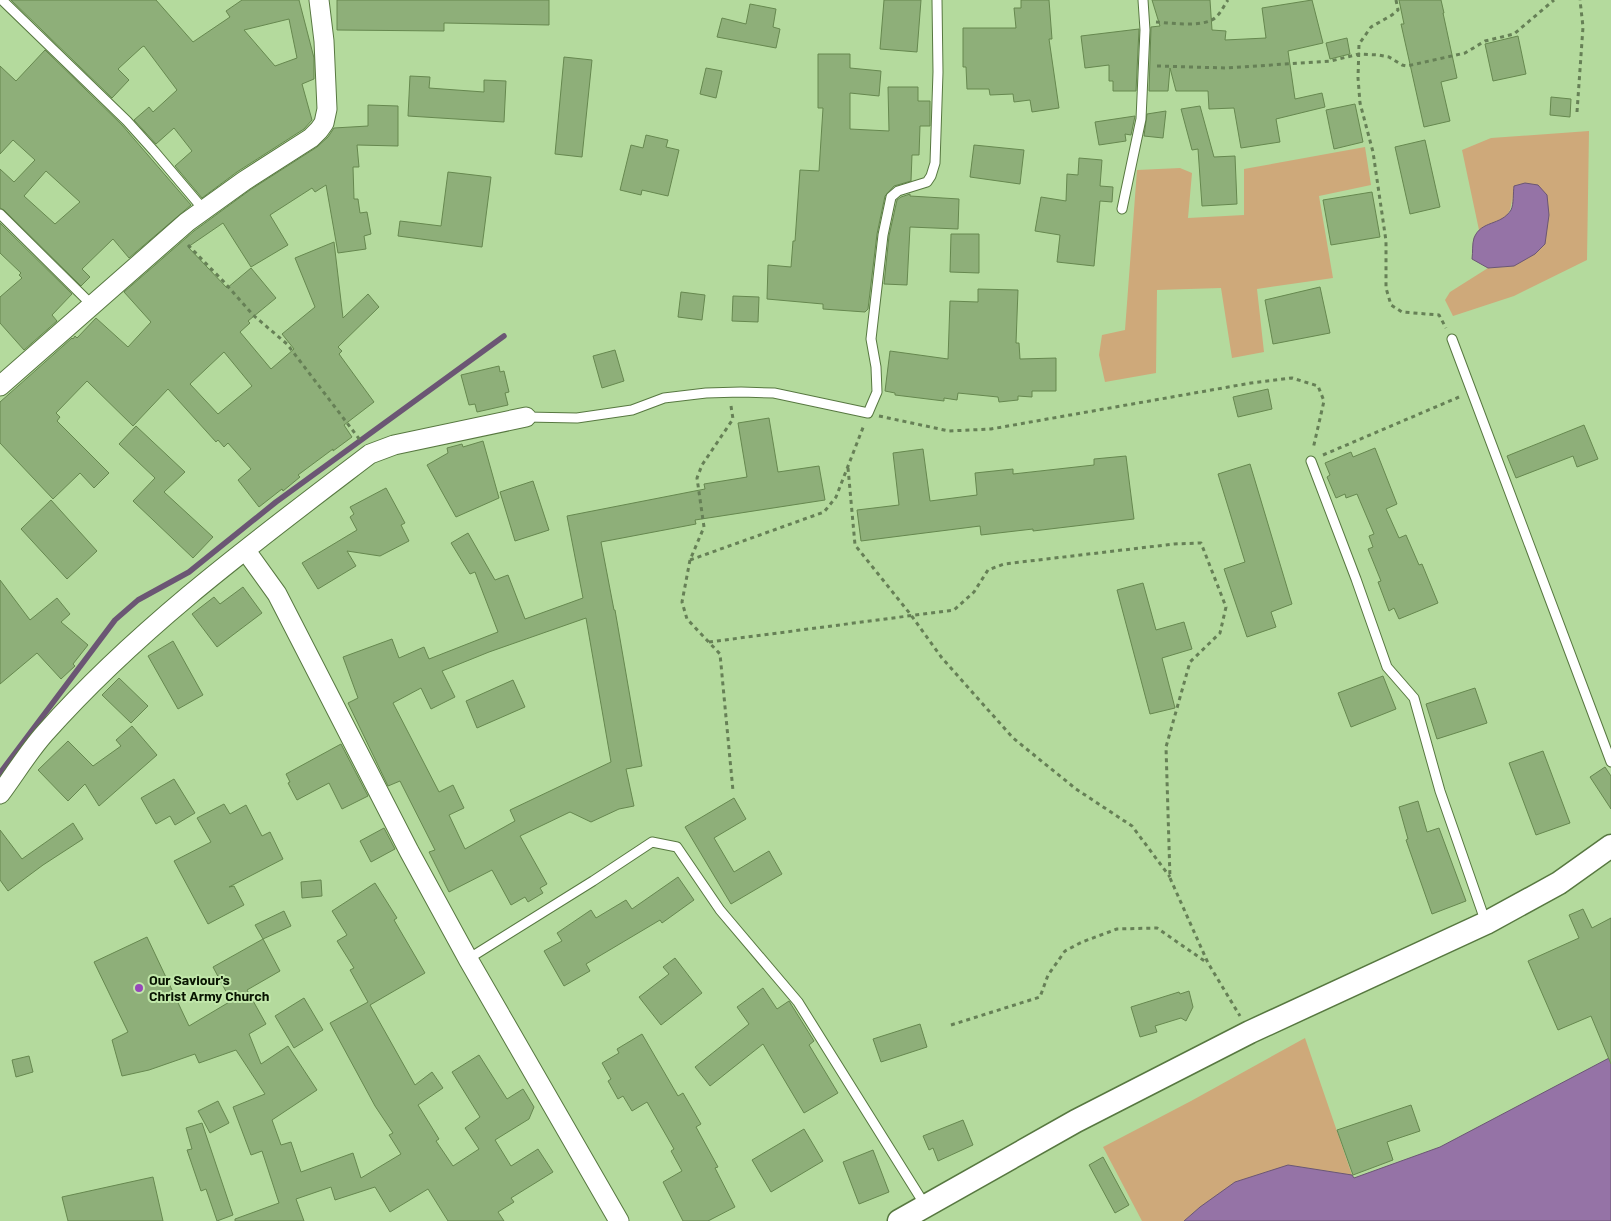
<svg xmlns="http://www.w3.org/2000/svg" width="1611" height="1221" viewBox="0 0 1611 1221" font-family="Barlow,sans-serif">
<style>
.green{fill:#cea97a}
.water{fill:#9573a6;stroke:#6b5674}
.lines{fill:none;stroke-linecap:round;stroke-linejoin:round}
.stream{stroke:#6b5674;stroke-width:5.5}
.building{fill:#8eaf79;stroke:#66884f;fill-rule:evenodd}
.service-casing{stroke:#577840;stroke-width:11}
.minor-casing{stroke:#577840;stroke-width:21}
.tertiary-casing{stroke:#577840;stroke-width:25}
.path{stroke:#668056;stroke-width:3;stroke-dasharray:4 4;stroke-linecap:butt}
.service{stroke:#fff;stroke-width:9}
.minor{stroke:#fff;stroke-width:19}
.tertiary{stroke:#fff;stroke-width:22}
.poi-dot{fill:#9648b9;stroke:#c1e7aa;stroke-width:2}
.labels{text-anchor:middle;stroke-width:4;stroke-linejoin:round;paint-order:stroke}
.poi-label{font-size:14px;font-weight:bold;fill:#081401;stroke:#c1e7aa;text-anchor:start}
</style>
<rect width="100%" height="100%" fill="#b4da9d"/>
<!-- green -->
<path class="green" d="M1589,131L1587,260L1514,296L1453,316L1445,300L1450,292L1488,268L1514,266L1512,194C1512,224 1499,217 1479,230L1462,150L1491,138Z
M1365,147L1371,185L1319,196L1333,278L1257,289L1264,352L1232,358L1221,288L1157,290L1156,373L1105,382L1099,355L1102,335L1125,330L1137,170L1180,168L1192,173L1188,218L1244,215V169Z
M1305,1038L1352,1175L1288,1165L1200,1207L1184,1221H1142L1103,1147L1191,1101Z"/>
<!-- water -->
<path class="water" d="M1525,183L1538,185L1547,195L1549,215L1545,244L1535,254L1514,266L1488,268L1472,259C1473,252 1472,244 1474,238C1481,220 1501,226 1511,210C1514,204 1513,193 1514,186Z
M1611,1057V1221H1184L1200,1207L1235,1182L1288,1165L1352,1175L1354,1178L1440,1147Z"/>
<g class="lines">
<!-- stream -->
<path class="stream" d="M0,773L115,620L138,600L189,572L276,502L504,336"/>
</g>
<!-- building -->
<path class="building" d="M11,0H156L193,42L230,17L226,11L242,0H299L314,58V79L302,84L312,120L304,129L237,172L202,198L175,166L192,151L174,128L156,144L134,120L149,107L153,112L177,90L144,46L142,47L118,69L129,80L112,98ZM289,19L297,58L275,66L244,30Z
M337,0H549V25L444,23V31L337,30Z
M884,0H921L917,52L880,49Z
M1021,0H1049L1052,39H1049L1059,108L1032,112L1030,100L1014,102L1013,94L990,95L989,89H967L966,67H963V28H1016L1014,8H1021Z
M1152,0H1210L1212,30L1226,31L1225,40L1266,38L1262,8L1312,0L1323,43L1288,51L1295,99L1322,93L1325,107L1276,119L1280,142L1241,148L1234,108L1209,109L1208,91H1176L1170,68L1168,91H1149L1151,27L1160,26Z
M1399,0H1441L1444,13H1443L1457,78L1441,82L1450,121L1424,127L1401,24H1404Z
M750,4L776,9L773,27L780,29L776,48L717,37L722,18L746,24Z
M1139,29L1136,91H1113V81H1109V65L1085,68L1081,36Z
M1518,36L1526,74L1493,81L1485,44Z
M1347,38L1350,54L1330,59L1326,43Z
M45,50L122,125L191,205L129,258L113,239L82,269L90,277L81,286L4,210L0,208V169L14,182L35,160L13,140L0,154V66L16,81ZM46,171L80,202L55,224L24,196Z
M818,54H850V68L881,71L879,96L850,93V129L889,131L888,87H918V101H930V126H920L919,155H912L911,181L894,186L885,196L877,234L868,309L865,312L823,309V304L767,299L768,265L791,267L793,241H795L800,170L819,171L823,108H818Z
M564,57L592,60L582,157L555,154Z
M706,68L722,71L716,98L700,94Z
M410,76L430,77L429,88L484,92V80L506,81L504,122L408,116Z
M1551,97L1571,99L1570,117L1550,115Z
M1355,104L1363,142L1334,149L1326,110Z
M368,105L398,106V146L357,145L359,167H353L354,199H358L360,213L367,212L371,234L364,236L366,249L338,253L326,185L315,192L312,188L270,215L288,245L251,267L223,223L188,247L227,288L251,268L276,298L248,321L250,323L240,332L271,369L294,349L282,334L315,307L295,258L334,242L343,318L368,294L379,307L338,347L342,351L339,354L374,402L344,425L352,437L333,451V449L298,475L300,477L283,491L282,489L259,507L238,480L251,469L228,443L224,447L218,440L216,442L168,389L133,426L87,381L56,413L60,417L57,421L109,473L94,488L80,473L53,499L0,443V402L72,338L73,339L75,336L77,338L96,318L128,347L151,322L124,292L194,231L250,190L317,147L328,137L334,128L368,126ZM224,352L252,386L218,414L190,384Z
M1200,106L1214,157L1235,156L1237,204L1202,206L1198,149L1192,150L1181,109Z
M1166,111L1163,138L1144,136L1147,114Z
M1135,116L1131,135L1125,134L1126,141L1099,145L1095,122Z
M646,135L668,140L666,147L679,150L668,196L642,190L641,195L620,190L631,145L643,148Z
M1425,140L1440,207L1410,214L1395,147Z
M974,145L1024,150L1020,184L970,177Z
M1079,158L1102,160L1100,186L1113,187L1112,202L1100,201L1094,266L1057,262L1060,235L1035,231L1041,197L1066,201L1067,174L1078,175Z
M448,172L491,177L482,247L398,236L400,221L441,226Z
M1372,192L1380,237L1331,245L1323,200Z
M910,194V196L959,199L958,229L910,227L907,285L884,284L889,236L897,200L901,197Z
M0,223L72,294L52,315L57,321L24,350L0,323V297L22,278L19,275L21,273L0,253Z
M951,234H979V273L950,272Z
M1320,287L1330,333L1273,344L1265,300Z
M978,289L1018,290L1016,343H1019L1020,359L1056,358V391H1032V397L1018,396V400L999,402L998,397L958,393L957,400L944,398V401L895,395V393L885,391L890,351L948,359L950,301L978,302Z
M681,292L705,295L702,320L678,317Z
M733,296L759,297L758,322L732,321Z
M615,350L624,381L602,388L593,356Z
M499,366L500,372L504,371L509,392L505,393L508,405L477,412L475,404L469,405L461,375Z
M1268,389L1272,409L1238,417L1233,397Z
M769,418L778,472L819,466L825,500L695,520L696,524L601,542L614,610H615L642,766L626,769L634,806L619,809L591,822L570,812L520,836L547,884L540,888L543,893L528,902L525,897L511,905L492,870L449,892L429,852L435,850L400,781L388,786L348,703L358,698L343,657L392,639L399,658L424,647L429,659L498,632L475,572L470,574L451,543L468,533L495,580L508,575L525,619L583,598L567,516L705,489L704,484L747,477L738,423ZM586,618L611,762L510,810L515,821L465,849L449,815L464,808L453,785L439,792L393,703L421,688L431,709L455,697L442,671L489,652Z
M1584,425L1598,459L1577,467L1573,456L1516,478L1507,456Z
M136,426L185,472L164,492L213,537L193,558L133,501L155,478L119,444Z
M483,441L499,498L456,517L427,465L448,453L447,448L462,444L463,447Z
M1375,448L1397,504L1386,509L1399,538L1406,535L1419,565L1422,564L1438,603L1399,619L1394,608L1389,611L1378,582L1381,581L1368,549L1373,547L1369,536L1374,534L1357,494L1346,498L1345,494L1336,498L1327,477L1330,475L1325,463L1351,452L1353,457Z
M923,449L930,501L977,495L975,473L1013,469V474L1094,465V459L1126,456L1134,519L1033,531V529L981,535L980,526L861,541L857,510L899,505L893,453Z
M1250,464L1292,604L1271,612L1276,627L1247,637L1224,569L1245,562L1218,474Z
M533,481L549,530L515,541L500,492Z
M386,488L405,523L401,525L409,541L380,556L347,551L356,566L318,589L302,563L357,530L350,517L354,514L350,507Z
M51,500L97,551L67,579L21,529Z
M0,580L30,620L57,598L70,614L61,622L88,645L73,664L75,666L61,679L37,653L0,684Z
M1143,583L1156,630L1184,622L1192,649L1162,658L1175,708L1150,714L1117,590Z
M243,587L262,613L217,647L192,614L214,597L220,604Z
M173,641L203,695L178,709L148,656Z
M1383,676L1396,709L1351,727L1338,693Z
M119,678L148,706L131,723L102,695Z
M513,680L525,707L477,728L466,701Z
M1475,688L1487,723L1437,739L1426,704Z
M132,726L157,755L99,806L85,784L68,801L38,770L68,741L93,766L121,746L116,740Z
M341,744L368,796L342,809L329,783L297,800L288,783L290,782L286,774Z
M1543,751L1570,823L1536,835L1509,763Z
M1605,767L1611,776V809L1590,777Z
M174,779L195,813L175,825L170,816L156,824L141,798Z
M734,798L746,819L714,838L734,872L769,851L782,874L731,904L685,827Z
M1418,801L1427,832L1439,828L1466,901L1432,914L1406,840L1408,839L1399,807Z
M224,804L230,814L246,805L262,836L270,832L283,859L229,887L234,886L244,905L208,924L174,861L211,842L197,818Z
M73,823L83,839L43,865L8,891L0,880V830L22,859Z
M384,828L395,849L371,862L360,841Z
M678,877L694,900L662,923L660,920L586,964L590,971L564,986L544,951L562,941L557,933L591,910L596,918L626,900L632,909Z
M321,880L322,896L302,898L301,882Z
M375,883L397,918L394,920L425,973L370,1005L415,1085L432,1072L443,1088L418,1105L439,1139L436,1141L453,1166L479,1149L465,1128L480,1117L452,1072L479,1055L507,1099L523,1089L534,1107L529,1119L495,1140L511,1166L538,1149L553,1172L511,1198L514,1202L498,1212L504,1221H448L428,1189L390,1212L375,1187L335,1200L331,1187L296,1199L304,1221H235V1219L279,1203L262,1151L251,1155L233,1107L265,1094L236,1050L199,1063L195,1054L149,1070L122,1076L112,1040L128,1032L94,962L147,937L189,1026L231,1001L213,967L263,939L280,971L247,990L266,1024L249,1034L261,1064L288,1046L317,1090L272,1120L281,1145L291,1142L301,1172L353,1153L361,1178L401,1154L389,1135L393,1133L375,1106L330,1023L368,1002L350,970L354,968L337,941L347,935L332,911Z
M1583,909L1592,928L1611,918V1064L1591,1016L1558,1030L1528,961L1579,938L1569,915Z
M284,911L291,926L263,939L255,925Z
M675,958L702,993L661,1025L639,997L669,974L663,967Z
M763,988L777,1009L789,1001L814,1041L809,1045L838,1093L804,1113L763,1044L710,1086L695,1067L749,1024L737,1007Z
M1189,991L1193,1007L1186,1021L1181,1018L1155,1026L1157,1032L1140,1037L1131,1007L1179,992L1180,994Z
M304,998L323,1030L294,1048L275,1016Z
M920,1024L927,1047L881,1062L873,1039Z
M642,1034L678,1096L683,1093L701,1124L696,1127L718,1167L715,1168L735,1207L708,1221H683L663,1182L682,1171L671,1151L674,1149L647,1102L632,1111L623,1096L618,1099L608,1081L611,1079L602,1063L619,1053L617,1049Z
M29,1056L33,1072L16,1077L12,1060Z
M218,1101L229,1123L210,1133L198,1111Z
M1411,1105L1420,1131L1387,1142L1393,1160L1353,1175L1337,1130Z
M963,1120L973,1145L938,1161L933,1148L929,1150L923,1136Z
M202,1123L233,1215L217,1221L206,1189L201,1191L187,1150L192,1149L186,1128Z
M804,1129L823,1161L771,1192L752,1160Z
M873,1150L889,1192L859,1204L843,1162Z
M1103,1157L1129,1205L1115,1213L1089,1165Z
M153,1177L163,1221H68L62,1197Z"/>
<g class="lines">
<!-- service casing -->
<g class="service-casing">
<path id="service" d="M2,0L127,121L154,151L204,210
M1122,209L1141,119L1145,30L1143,0
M0,214L92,305
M1452,339L1611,762
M526,417L577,418L632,410L664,398L706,393L741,392L774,393L868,413L877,392L876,367L871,339L883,235L891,197L898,191L927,182L931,176L935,163L938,72L937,0
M1311,461L1356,579L1387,667L1414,698L1440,791L1486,923
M468,959L593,881L652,842L677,847L720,910L798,1002L925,1205"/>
</g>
<!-- minor casing -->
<g class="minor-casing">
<path id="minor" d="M0,386L187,222L244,181L311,138L319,130L324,123L327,109L324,41L319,0
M246,551L277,594L409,851L468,959L619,1221
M0,794C15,774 28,752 45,733C139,627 257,540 370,454L394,445L526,417"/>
</g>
<!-- tertiary casing -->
<g class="tertiary-casing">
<path id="tertiary" d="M899,1221L1076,1121L1250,1032L1486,923L1559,883L1611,846"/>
</g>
<!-- path -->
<path class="path" d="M1396,0L1398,10L1392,15L1371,27L1359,44L1358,78L1360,103L1373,152L1386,241V288L1391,305L1402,312L1439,315L1446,328
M1156,22C1171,23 1205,28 1216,17C1221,13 1224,5 1228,0
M1157,66L1226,68L1331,61L1359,54L1379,55L1389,57L1402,65L1407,66L1465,53L1485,41L1514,34L1554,0
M1577,112L1583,27L1580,0
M188,245L224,282L253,315L287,344L360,440
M731,406L733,419L702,465L697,478L704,527L690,560L682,602L687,619L720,654L733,791
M879,416L949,431L991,429L1251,383L1292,378L1318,386L1324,401L1313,449
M1323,455L1459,397
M848,468L855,545L911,615L942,658L1013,738L1076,789L1132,826L1170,877
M690,560L824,512L836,497L864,425
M709,642L954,610L974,592L988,570L1004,564L1174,544L1201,543L1226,607L1220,633L1190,662L1166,747L1170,878L1208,963L1240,1016
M951,1025L1040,997L1048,975L1065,951L1082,942L1117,929L1157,928L1206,962"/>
<!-- service -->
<use href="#service" class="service"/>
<!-- minor -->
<use href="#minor" class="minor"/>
<!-- tertiary -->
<use href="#tertiary" class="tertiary"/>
</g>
<!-- markers -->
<circle class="poi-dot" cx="139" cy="988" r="5"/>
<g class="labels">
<!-- poi labels -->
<g class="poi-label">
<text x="149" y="985">Our Saviour's<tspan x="149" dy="16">Christ Army Church</tspan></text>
</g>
</g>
</svg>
